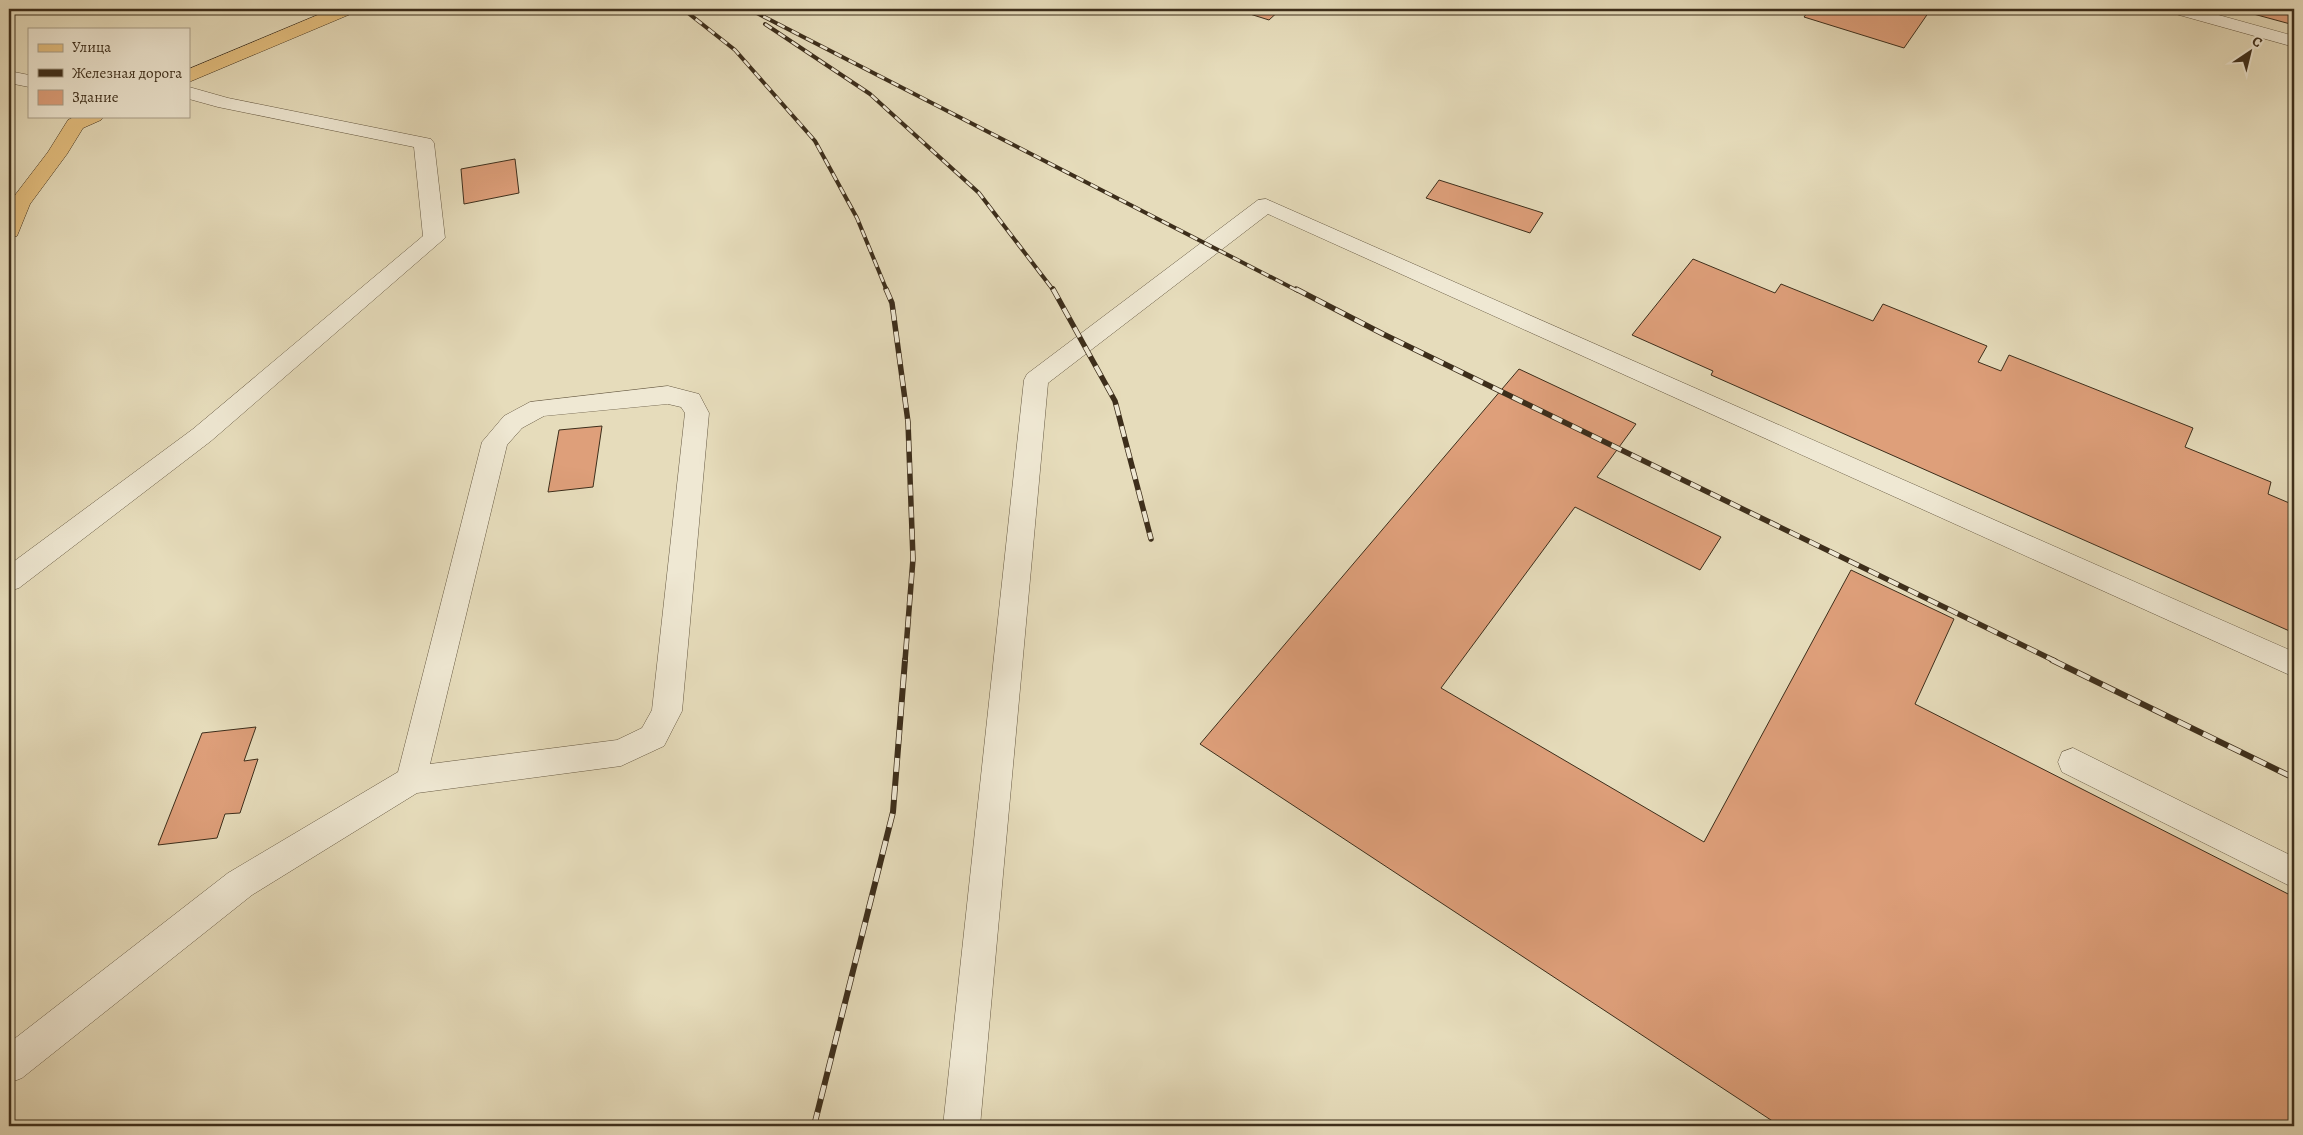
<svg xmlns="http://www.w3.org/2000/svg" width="2303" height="1135" viewBox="0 0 2303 1135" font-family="Alegreya,serif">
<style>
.building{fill:#de9f7a;stroke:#3d2e1b}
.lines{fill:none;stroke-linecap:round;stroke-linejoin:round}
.minor-casing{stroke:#675a43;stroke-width:1}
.major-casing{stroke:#3d2e1b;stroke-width:1}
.minor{fill:#efe8d3;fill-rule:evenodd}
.major{fill:#e3be7e;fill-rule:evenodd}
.rail-far2-casing{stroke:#3d2e1b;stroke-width:4}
.rail-far1-casing{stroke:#3d2e1b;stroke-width:5.5}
.rail-casing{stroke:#3d2e1b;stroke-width:6}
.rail-far2{stroke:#efe8d3;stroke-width:2.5;stroke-dasharray:8;stroke-linecap:butt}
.rail-far1{stroke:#efe8d3;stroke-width:4;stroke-dasharray:11;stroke-linecap:butt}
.rail{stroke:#efe8d3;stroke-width:4.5;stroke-dasharray:14;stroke-linecap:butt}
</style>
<rect width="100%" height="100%" fill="#e6dcbb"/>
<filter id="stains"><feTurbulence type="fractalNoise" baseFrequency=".004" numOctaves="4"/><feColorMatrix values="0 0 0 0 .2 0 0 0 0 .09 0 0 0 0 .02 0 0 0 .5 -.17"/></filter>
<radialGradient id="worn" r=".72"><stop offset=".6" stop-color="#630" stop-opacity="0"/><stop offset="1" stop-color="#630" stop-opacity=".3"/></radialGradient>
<!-- building -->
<path class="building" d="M1234,9H1281L1269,20Z
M1810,9H1931L1904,48L1804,17Z
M2235,9H2294V25Z
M515,159L519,193L464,204L461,169Z
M1439,180L1543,213L1530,233L1426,198Z
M1693,259L1775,293L1781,284L1873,321L1883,304L1987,346L1978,362L2001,371L2009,355L2193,428L2185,447L2271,482L2268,494L2294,505V633L1711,375L1713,371L1632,335Z
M1519,369L1636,424L1597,477L1721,537L1700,570L1575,507L1441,688L1704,842L1851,570L1954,619L1915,704L2294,897V1126H1780L1200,744Z
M602,426L593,487L548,492L559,430Z
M256,727L244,761L258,759L240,813L225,814L217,838L158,845L202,733Z"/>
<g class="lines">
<!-- minor casing -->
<g class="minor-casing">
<path id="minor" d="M2169,9H2197L2294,36V47L2172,13Z
M9,71L29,75V87L9,83Z
M189,87L228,98L431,139L434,143L445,238L211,441L19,588L9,591V565L193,429L423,236L414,147L218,107L189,99Z
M1266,199L2294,652V677L1268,214L1048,383L980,1126H943L1024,380L1027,374L1258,200Z
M668,386L699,394L709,413L682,711L664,746L621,766L417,793L252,895L22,1078L9,1083V1043L228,873L398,772L482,442L504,416L530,402ZM668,404L681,407L685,413L652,710L642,728L617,740L430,764L507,445L522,428L544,416Z
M2073,748L2294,857V888L2062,772L2058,762L2062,752Z"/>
</g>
<!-- major casing -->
<g class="major-casing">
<path id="major" d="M332,9H356L353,13L189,82V69Z
M76,116H104L101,120L83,128L67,154L30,204L17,236L9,238V203L48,152L68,120Z"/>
</g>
<!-- minor -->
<use href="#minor" class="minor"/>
<!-- major -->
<use href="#major" class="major"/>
<!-- rail-far2 casing -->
<g class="rail-far2-casing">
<path id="rail-far2" d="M683,9L735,50L815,141L857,218L887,291
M749,9L1298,291
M765,24L870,94L979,193L1054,291"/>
</g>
<!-- rail-far1 casing -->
<g class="rail-far1-casing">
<path id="rail-far1" d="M886,289L892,303L908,422L913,559L905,661
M1053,289L1115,401L1151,539
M1296,289L1383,334L2055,661"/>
</g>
<!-- rail casing -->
<g class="rail-casing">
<path id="rail" d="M2052,660L2294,778
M814,1126L893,812L905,660"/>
</g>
<!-- rail-far2 -->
<use href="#rail-far2" class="rail-far2"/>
<!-- rail-far1 -->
<use href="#rail-far1" class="rail-far1"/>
<!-- rail -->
<use href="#rail" class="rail"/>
</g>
<!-- margin -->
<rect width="2303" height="1135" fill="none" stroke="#e6dcbb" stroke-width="30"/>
<rect x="10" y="10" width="2283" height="1115" fill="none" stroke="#3d2e1b" stroke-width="2.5"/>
<rect x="15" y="15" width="2273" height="1105" fill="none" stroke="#3d2e1b"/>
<!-- legend -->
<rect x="28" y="28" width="162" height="90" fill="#efe8d3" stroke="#a89e89"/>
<rect x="38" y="44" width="25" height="8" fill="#e3be7e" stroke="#a89e89"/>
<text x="72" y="52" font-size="15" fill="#3d2e1b">Улица</text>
<rect x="38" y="69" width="25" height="8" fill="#3d2e1b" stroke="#a89e89"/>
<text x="72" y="78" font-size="15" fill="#3d2e1b">Железная дорога</text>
<rect x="38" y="90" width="25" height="15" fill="#de9f7a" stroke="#a89e89"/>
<text x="72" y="102" font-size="15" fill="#3d2e1b">Здание</text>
<!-- north arrow -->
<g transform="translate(2250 52) rotate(35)" stroke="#efe8d3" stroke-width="4" paint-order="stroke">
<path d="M0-4L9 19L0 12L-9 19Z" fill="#3d2e1b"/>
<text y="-8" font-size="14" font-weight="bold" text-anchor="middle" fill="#3d2e1b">С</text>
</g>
<rect width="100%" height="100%" filter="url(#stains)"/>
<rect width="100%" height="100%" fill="url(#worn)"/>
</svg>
